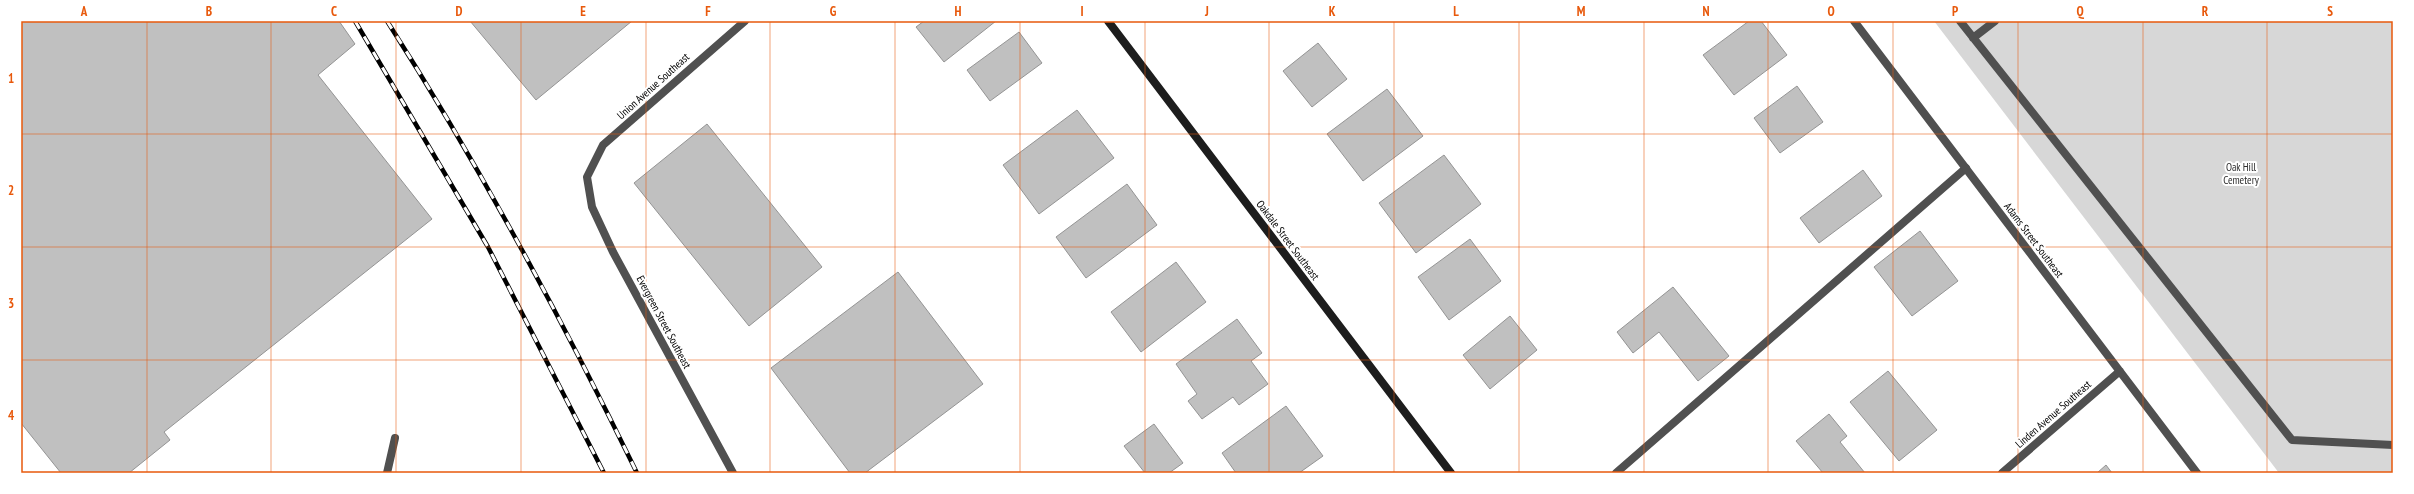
<svg xmlns="http://www.w3.org/2000/svg" width="2414" height="494" viewBox="0 0 2414 494" font-family="'PT Sans Narrow',sans-serif">
<style>
.green{fill:#d7d7d7}
.building{fill:#c0c0c0;stroke:#949494}
.lines{fill:none;stroke-linecap:round;stroke-linejoin:round}
.lane{stroke:#505050;stroke-width:8}
.street{stroke:#505050;stroke-width:8}
.secondary{stroke:#1d1d1d;stroke-width:8}
.rail-casing{stroke:#000;stroke-width:4.5}
.rail{stroke:#fff;stroke-width:3;stroke-dasharray:9;stroke-linecap:butt}
.grid{fill:none;stroke:#e8590c;stroke-width:1;stroke-opacity:0.55}
.labels{text-anchor:middle;stroke-width:4;stroke-linejoin:round;paint-order:stroke}
.street-label{font-size:11px;fill:#000;stroke:#fff}
.park-label{font-size:11px;fill:#2e2e2e;stroke:#fff}
.neatline{fill:none;stroke:#e8590c;stroke-width:1.5}
.grid-label{font-size:13px;text-anchor:middle;font-weight:bold;fill:#e8590c}
</style>
<rect width="100%" height="100%" fill="#fff"/>
<!-- green -->
<path class="green" d="M1934,21H2393V473H2279Z"/>
<!-- building -->
<path class="building" d="M21,21H339L355,44L318,75L432,219L164,432L170,440L129,473H61L21,423Z
M470,21H632L536,100Z
M924,21H996L944,62L916,27Z
M1749,21H1761L1787,55L1734,95L1703,55Z
M1019,32L1042,63L990,101L967,70Z
M1318,43L1347,79L1312,107L1283,71Z
M1797,86L1823,122L1780,153L1754,118Z
M1387,89L1423,136L1363,181L1327,134Z
M1077,110L1114,158L1039,214L1003,165Z
M707,124L822,267L749,326L634,183Z
M1444,155L1481,204L1416,253L1379,203Z
M1863,170L1882,196L1819,243L1800,218Z
M1127,184L1157,225L1086,278L1056,237Z
M1920,231L1958,281L1912,316L1874,267Z
M1470,239L1501,281L1449,320L1418,277Z
M1176,262L1206,302L1141,352L1111,312Z
M898,272L983,384L865,473H850L771,368Z
M1673,287L1729,356L1698,381L1659,332L1633,353L1617,332Z
M1510,316L1537,350L1490,389L1463,355Z
M1237,319L1262,353L1251,361L1268,384L1239,405L1233,397L1202,419L1188,401L1197,394L1176,364Z
M1888,371L1937,430L1899,461L1850,402Z
M1286,406L1323,456L1299,473H1236L1222,453Z
M1829,414L1847,436L1840,442L1865,473H1823L1796,441Z
M1154,424L1183,463L1169,473H1145L1124,446Z
M2106,465L2112,473H2097Z"/>
<g class="lines">
<!-- lane -->
<path class="lane" d="M1960,21L2292,440L2393,445
M1973,38L1995,21
M387,473L395,438
M1616,473L1966,168"/>
<!-- street -->
<path class="street" d="M1854,21L2197,473
M733,473L613,252L592,207L587,177L603,145L745,21
M2002,473L2120,371"/>
<!-- secondary -->
<path class="secondary" d="M1108,21L1451,473"/>
<!-- rail casing -->
<g class="rail-casing">
<path id="rail" d="M355,21L488,247L604,473
M387,21C479,165 562,319 637,473"/>
</g>
<!-- rail -->
<use href="#rail" class="rail"/>
</g>
<!-- grid -->
<path class="grid" d="M147,21V473M271,21V473M396,21V473M521,21V473M646,21V473M770,21V473M895,21V473M1020,21V473M1145,21V473M1269,21V473M1394,21V473M1519,21V473M1644,21V473M1768,21V473M1893,21V473M2018,21V473M2143,21V473M2267,21V473M21,134H2393M21,247H2393M21,360H2393"/>
<g class="labels">
<!-- street labels -->
<g class="street-label">
<text transform="translate(653 86) rotate(-42)" y="4">Union Avenue Southeast</text>
<text transform="translate(1288 240) rotate(53)" y="4">Oakdale Street Southeast</text>
<text transform="translate(2034 240) rotate(53)" y="4">Adams Street Southeast</text>
<text transform="translate(664 322) rotate(62)" y="4">Evergreen Street Southeast</text>
<text transform="translate(2053 414) rotate(-41)" y="4">Linden Avenue Southeast</text>
</g>
<!-- park labels -->
<g class="park-label">
<text x="2241" y="171">Oak Hill<tspan x="2241" dy="13">Cemetery</tspan></text>
</g>
</g>
<!-- border -->
<rect width="2414" height="494" fill="none" stroke="#ffffff" stroke-width="44"/>
<rect x="22" y="22" width="2370" height="450" class="neatline"/>
<g class="grid-label">
<text x="84" y="16">A</text>
<text x="209" y="16">B</text>
<text x="334" y="16">C</text>
<text x="459" y="16">D</text>
<text x="583" y="16">E</text>
<text x="708" y="16">F</text>
<text x="833" y="16">G</text>
<text x="958" y="16">H</text>
<text x="1082" y="16">I</text>
<text x="1207" y="16">J</text>
<text x="1332" y="16">K</text>
<text x="1456" y="16">L</text>
<text x="1581" y="16">M</text>
<text x="1706" y="16">N</text>
<text x="1831" y="16">O</text>
<text x="1955" y="16">P</text>
<text x="2080" y="16">Q</text>
<text x="2205" y="16">R</text>
<text x="2330" y="16">S</text>
<text x="11" y="83">1</text>
<text x="11" y="195">2</text>
<text x="11" y="308">3</text>
<text x="11" y="420">4</text>
</g>
</svg>
